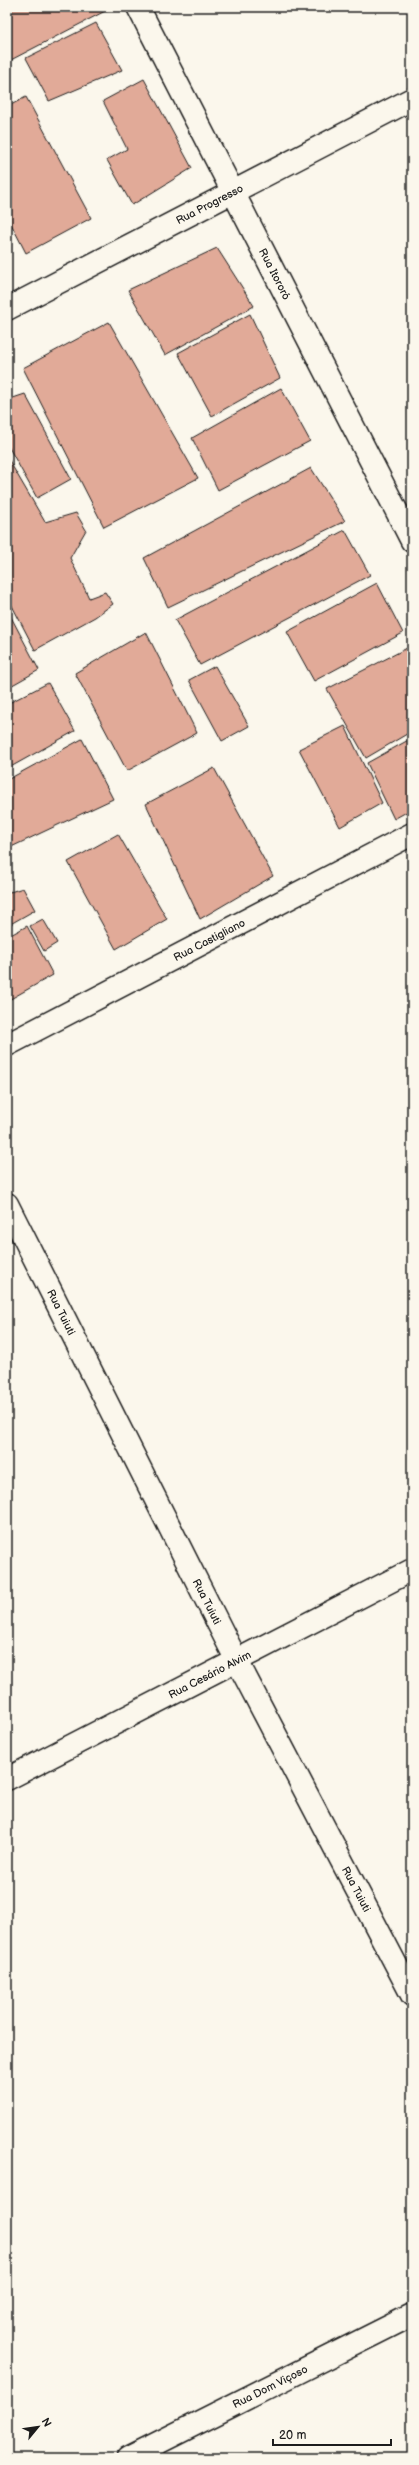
<svg xmlns="http://www.w3.org/2000/svg" width="419" height="2465" viewBox="0 0 419 2465" font-family="'Balsamiq Sans',sans-serif">
<style>
.building{fill:#e1aa98;stroke:#1c1c1c}
.lines{fill:none;stroke-linecap:round;stroke-linejoin:round}
.minor-casing{stroke:#1c1c1c;stroke-width:25}
.tertiary-casing{stroke:#1c1c1c;stroke-width:25}
.minor{stroke:#fbf7ec;stroke-width:22}
.tertiary{stroke:#fbf7ec;stroke-width:22}
.labels{text-anchor:middle;stroke-width:4;stroke-linejoin:round;paint-order:stroke}
.street-label{font-size:11px;fill:#1c1c1c;stroke:#fbf7ec}
</style>
<rect width="100%" height="100%" fill="#fbf7ec"/>
<filter id="ink" filterUnits="userSpaceOnUse"><feTurbulence type="fractalNoise" baseFrequency=".025" numOctaves="2"/><feDisplacementMap in="SourceGraphic" scale="8" xChannelSelector="R" yChannelSelector="G"/><feConvolveMatrix kernelMatrix="1 2 1 2 8 2 1 2 1" color-interpolation-filters="sRGB"/></filter>
<g filter="url(#ink)">
<!-- building -->
<path class="building" d="M7,7H108L109,9L7,62Z
M96,23L122,70L49,101L26,58Z
M144,79L192,168L132,205L107,160L127,149L103,101Z
M26,97L91,218L26,253L7,216V107Z
M217,248L254,306L165,355L128,290Z
M250,314L280,378L212,416L178,353Z
M109,322L198,478L104,527L23,368Z
M281,388L310,441L218,490L192,438Z
M25,394L71,479L37,498L7,444V400Z
M7,457L45,522L76,513L86,530L70,558L89,598L105,592L113,604L95,617L35,650L7,596Z
M311,468L345,521L168,607L144,558Z
M345,530L370,575L200,665L175,620Z
M377,583L403,633L314,681L287,632Z
M11,617L39,670L7,688V619Z
M146,632L197,733L127,771L75,673Z
M411,646L412,731L366,758L327,689Z
M215,666L249,726L222,741L189,680Z
M48,683L75,731L7,769V704Z
M345,726L382,803L340,827L299,749Z
M412,738V809L394,819L367,763Z
M82,739L113,799L7,849V780Z
M214,768L273,876L200,919L146,804Z
M118,834L167,919L116,949L68,862Z
M7,886L10,892L23,888L35,910L7,926Z
M43,919L57,943L44,951L30,926Z
M27,926L53,975L7,1001V937Z"/>
<g class="lines">
<!-- minor casing -->
<g class="minor-casing">
<g id="minor">
<path id="s1" d="M138,7L412,541"/>
<path id="s2" d="M7,1204L237,1661L412,1995"/>
<path id="s3" d="M7,1779L412,1570"/>
</g>
</g>
<!-- tertiary casing -->
<g class="tertiary-casing">
<g id="tertiary">
<path id="s4" d="M7,309L412,99"/>
<path id="s5" d="M7,1045L412,834"/>
<path id="s6" d="M128,2458L412,2315"/>
</g>
</g>
<!-- minor -->
<use href="#minor" class="minor"/>
<!-- tertiary -->
<use href="#tertiary" class="tertiary"/>
</g>
</g>
<g class="labels">
<!-- street labels -->
<g class="street-label">
<text dy="4" stroke="none"><textPath href="#s4" startOffset="228">Rua Progresso</textPath></text>
<text dy="4" stroke="none"><textPath href="#s1" startOffset="300">Rua Itororó</textPath></text>
<text dy="4" stroke="none"><textPath href="#s5" startOffset="228">Rua Castigliano</textPath></text>
<text dy="4" stroke="none"><textPath href="#s2" startOffset="121">Rua Tuiuti</textPath></text>
<text dy="4" stroke="none"><textPath href="#s2" startOffset="445">Rua Tuiuti</textPath></text>
<text dy="4" stroke="none"><textPath href="#s3" startOffset="228">Rua Cesário Alvim</textPath></text>
<text dy="4" stroke="none"><textPath href="#s2" startOffset="769">Rua Tuiuti</textPath></text>
<text dy="4" stroke="none"><textPath href="#s6" startOffset="159">Rua Dom Viçoso</textPath></text>
</g>
</g>
<!-- margin -->
<rect width="419" height="2465" fill="none" stroke="#fbf7ec" stroke-width="24"/>
<rect x="12" y="12" width="395" height="2441" fill="none" stroke="#1c1c1c" stroke-width="1.5" filter="url(#ink)"/>
<!-- north arrow -->
<g transform="translate(38 2427) rotate(61)" stroke="#fbf7ec" stroke-width="3" paint-order="stroke">
<path d="M0-3L7 15L0 10L-7 15Z" fill="#1c1c1c"/>
<text y="-6" font-size="11" font-weight="bold" text-anchor="middle" fill="#1c1c1c">N</text>
</g>
<!-- scale -->
<path d="M273 2439v6h118v-6" fill="none" stroke="#1c1c1c" stroke-width="2"/>
<text x="279" y="2439" font-size="12" fill="#1c1c1c" stroke="#fbf7ec" stroke-width="3" paint-order="stroke">20 m</text>
</svg>
